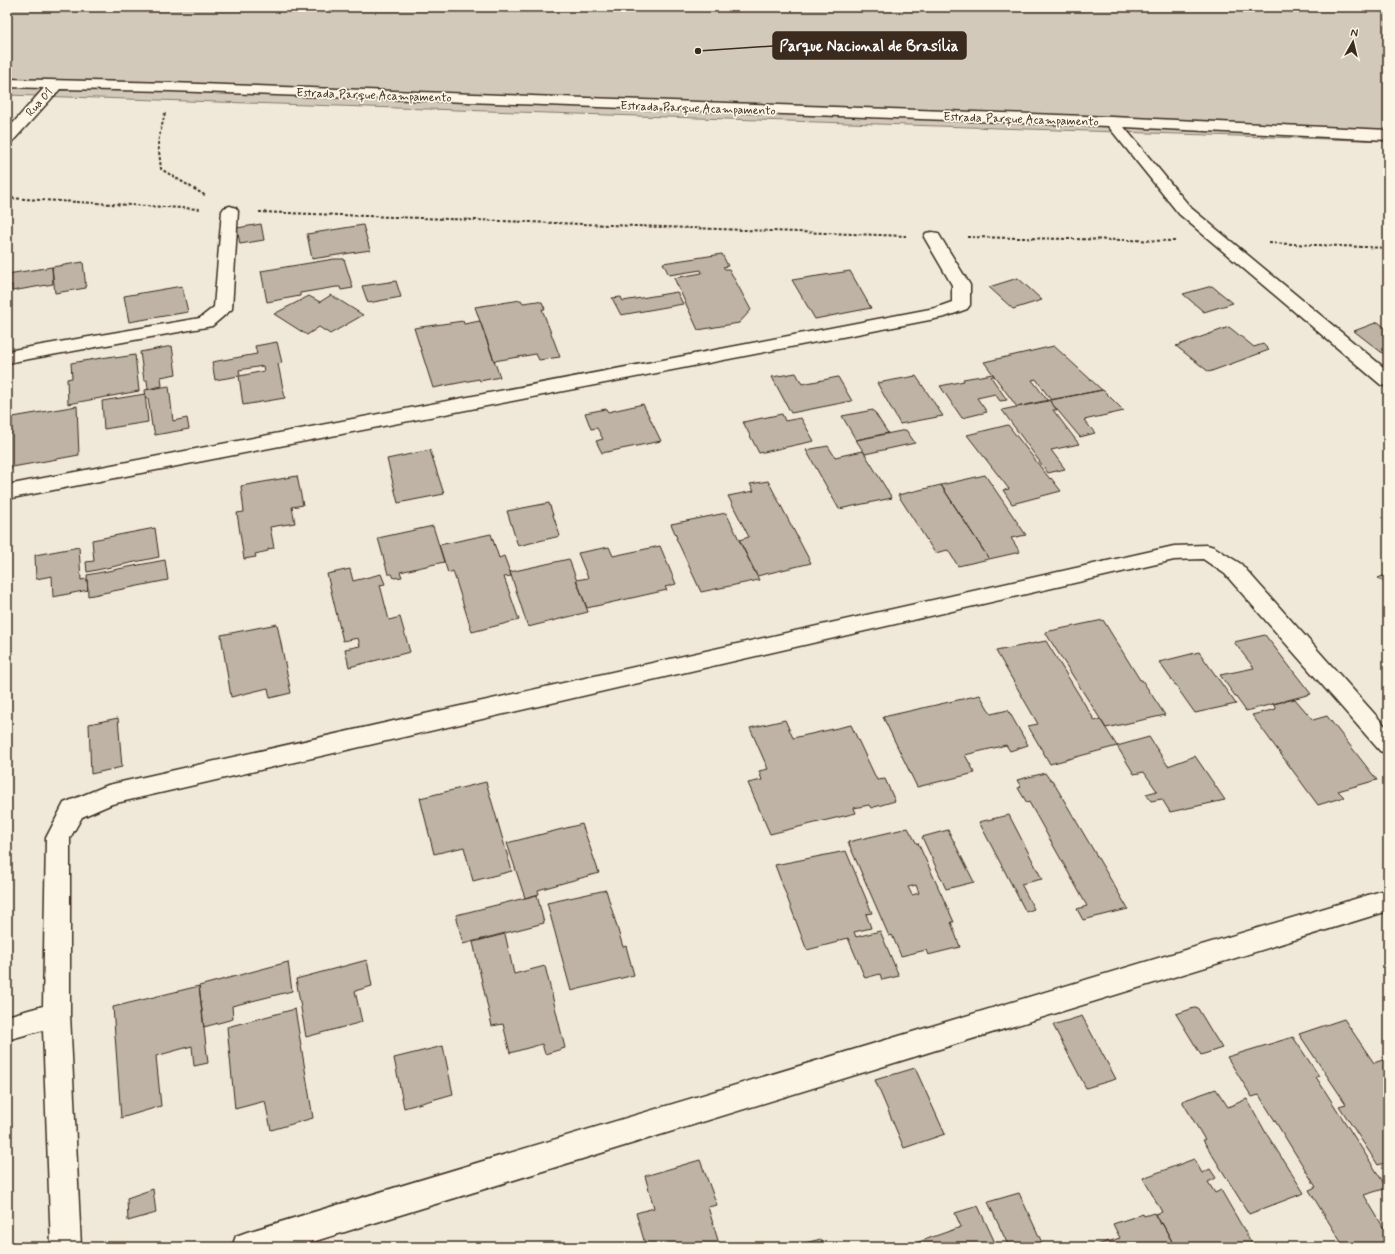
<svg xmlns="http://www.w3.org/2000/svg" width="1395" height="1254" viewBox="0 0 1395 1254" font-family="Mynerve,sans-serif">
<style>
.green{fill:#d2c9ba;stroke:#867a6c}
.building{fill:#beb3a4;stroke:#3b2a1e;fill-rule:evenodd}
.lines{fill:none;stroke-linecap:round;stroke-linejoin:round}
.minor-casing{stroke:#3b2a1e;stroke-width:3}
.path{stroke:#3b2a1e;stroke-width:2;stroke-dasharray:3 2;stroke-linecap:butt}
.minor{fill:#fcf5e5;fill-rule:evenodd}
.labels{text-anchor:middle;stroke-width:3.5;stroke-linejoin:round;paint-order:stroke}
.far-street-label{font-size:12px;fill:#3b2a1e;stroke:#fcf5e5}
.leader{fill:none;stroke:#3b2a1e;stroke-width:1.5}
.callout-dot{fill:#3b2a1e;stroke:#fcf5e5;stroke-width:1.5}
.callout{fill:#3b2a1e;stroke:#3b2a1e;stroke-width:1.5}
.callout-label{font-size:15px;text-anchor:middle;font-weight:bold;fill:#fff}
</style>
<rect width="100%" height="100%" fill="#f0e9d9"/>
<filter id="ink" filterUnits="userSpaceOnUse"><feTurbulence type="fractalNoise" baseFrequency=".025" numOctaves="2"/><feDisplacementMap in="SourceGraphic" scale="8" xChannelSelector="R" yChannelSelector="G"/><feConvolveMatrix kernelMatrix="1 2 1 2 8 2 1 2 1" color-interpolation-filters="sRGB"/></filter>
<g filter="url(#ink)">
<!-- green -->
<path class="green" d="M7,7H1388V141L7,95Z"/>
<!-- building -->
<path class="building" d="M261,224L264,240L240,244L237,228Z
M363,225L370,250L312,259L307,234Z
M722,254L728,266L723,267L725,269H729L751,310L739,323L698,330L674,278L702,273L701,270L669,275L663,263Z
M334,259H344L353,288L341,290L340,287H336L300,293V296L267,302L261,271Z
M83,262L86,288L55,293L52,267Z
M52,267L53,284L12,291V285L7,286V274Z
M850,271L871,308L815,319L792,280Z
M1018,278L1042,300L1013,309L989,287Z
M396,281L401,297L368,303L362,286Z
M182,286L188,312L129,322L124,296Z
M1212,286L1233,303L1204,312L1183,294Z
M677,292L683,304L621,315L612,298L621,297L623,301Z
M331,295L363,315L330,334L319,327L307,335L274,314L309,296L320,302Z
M521,300L523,303L538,301L539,302H542L545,309H542L560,357L539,360L536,354L494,361L475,307Z
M463,321L464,324L480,321L500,377L480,381L479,379L433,388L414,328Z
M1378,322L1388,330V354L1385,355L1354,331Z
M1229,327L1254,347L1263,344L1269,350L1209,372L1176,346Z
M277,342L282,363L278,364L285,398L243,405L239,376L215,380L212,362L257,354L255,346ZM263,366L264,371L240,376L239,370Z
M172,346L176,374L161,377L162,386L148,389L147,380H144L140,352Z
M1054,346L1102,390L1051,400L1036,379L1032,380L1048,401L1017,407L984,362Z
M135,355L139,391L68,404L67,379L72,378L71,363L114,356L115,358Z
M796,373L802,384L838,377L852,401L791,413L772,377Z
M993,374L994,376L991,377L1007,400L1000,401L995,394L977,398L987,412L962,418L940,386L964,381L963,379Z
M916,376L943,416L900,424L877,383Z
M169,386L173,421L187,418L189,429L155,435L153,426H152L148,398H146L145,390Z
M1103,390L1124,411L1084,420L1095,433L1080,437L1049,400Z
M145,394L148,422L104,429L102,401Z
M1049,400L1057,410H1053L1079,444L1051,450L1065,469L1048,473L1002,410Z
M643,404L661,441L602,453L596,441L603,439L597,428L591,429L585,413L606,409L608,412Z
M77,406L79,455L7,468V418Z
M873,410L888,433L856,440L842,416Z
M782,414L785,421L801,418L814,441L759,453L743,422Z
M1008,425L1050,479L1051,478L1061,491L1012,504L1003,490L1009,489L967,435Z
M906,430L915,443L865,454L856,440Z
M828,446L835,457L863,451L892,498L839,509L806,450Z
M430,450L444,494L398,503L387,459Z
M985,475L1026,535L1011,538L1020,552L989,559L941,485Z
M297,476L303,505L292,507L295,523L270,527L274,548L268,549V551L255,554L256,557L244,559L237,513L244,512L241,486Z
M768,481L811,563L757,576L739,540L749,537L728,496L754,491L750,484Z
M941,485L978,542L989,559L958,566L948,550L935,553L898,495Z
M549,503L560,536L518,546L507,511Z
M726,513L759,580L701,592L676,538H677L671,524Z
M433,526L444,562L400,572L402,577L394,578L392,574H388L378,538Z
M155,528L159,557L87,572L86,562L94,561L92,540Z
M491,534L499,558L504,556L510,572L511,576L504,577L519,620L472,632L453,571L448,573L439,545Z
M660,546L676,584L665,587L667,590L587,608L576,580L588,578L578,553L609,547L613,556Z
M79,547L81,580L87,579L88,590L53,597L52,576L36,579L35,555Z
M569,559L588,612L528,627L510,572Z
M165,560L168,580L88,596L87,575Z
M350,569L353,581L381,574L385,584L380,585L389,620L400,617L410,652L349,667L345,649L360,646L358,638L343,641L327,574Z
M1388,574V585L1378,578Z
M1103,620L1140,680H1142L1165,715L1106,728L1045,632Z
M277,624L291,693L270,698L268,688L231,697L221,635Z
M1265,635L1311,694L1246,711L1220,675L1254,668L1234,642Z
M1046,641L1095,721L1100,719L1117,746L1050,764L1028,726L1038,724L996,651Z
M1199,652L1236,704L1195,713L1159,662Z
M980,695L991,714L1008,710L1028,745L1010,751L1006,745L965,755L975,773L917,787L883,717Z
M1295,699L1313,720L1327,716L1377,780L1338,791L1344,797L1318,805L1252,715L1276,709L1273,704Z
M118,718L122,767L91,774L89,724Z
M785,720L793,738L851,725L877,780L885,779L895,801L871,808L869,805L854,808L856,813L770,834L748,783L762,780L759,771L768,769L750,728Z
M1149,737L1168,766L1195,756L1225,800L1170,812L1162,799L1151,801L1146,794L1157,791L1144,772L1134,774L1117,746Z
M1045,773L1050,780H1052L1128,909L1083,920L1077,909L1087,906L1029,802L1027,803L1018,788L1021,787L1017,780Z
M486,782L512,871L473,881L464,847L434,854L420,798Z
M1009,815L1042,879L1021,884L1034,909L1026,912L979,822Z
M582,824L599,873L538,890L539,894L525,898L507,843Z
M908,828L917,844L918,843L954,922H951L960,947L928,955L926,950L901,956L892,935L889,936L848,842ZM916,885L919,893L912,895L908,887Z
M948,830L974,882L946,889L922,837Z
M846,851L872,913L866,914L871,928L854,932L856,937L880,931L899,976L882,980L880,974L865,978L848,938L837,941L838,942L807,950L806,948L775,865Z
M606,890L623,947L626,946L634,975L571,991L547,903Z
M537,895L544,923L463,944L456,915Z
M505,934L514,974L545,966L565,1048L545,1054L542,1044L510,1053L503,1024L492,1026L473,942Z
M367,960L372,986L355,991L362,1022L306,1037L296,979Z
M288,962L292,991L232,1006L233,1019L204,1027L199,986Z
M199,986L208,1063L194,1066L192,1046L156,1056L161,1106L121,1118L113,1007Z
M1197,1007L1212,1032L1222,1048L1201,1055L1176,1014Z
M295,1009L313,1118L271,1130L265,1101L235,1109L227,1027Z
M1082,1016L1116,1079L1086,1088L1053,1025Z
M1344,1019L1374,1063L1388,1058V1162L1378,1165L1339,1106L1346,1104L1299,1034Z
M1293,1037L1319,1076L1316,1077L1387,1188L1364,1195L1388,1235V1247H1344L1309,1190L1316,1187L1259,1095L1252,1097L1227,1057Z
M443,1046L453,1094L404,1108L394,1058Z
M915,1068L945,1134L904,1148L875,1080Z
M1216,1089L1228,1107L1247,1099L1266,1133L1304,1193L1249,1214L1203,1140H1205L1182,1101Z
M1194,1159L1202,1173L1210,1169L1216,1178L1208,1182L1215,1193L1221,1190L1254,1247H1175L1162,1223L1160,1224L1155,1214L1162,1212L1143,1178Z
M700,1160L717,1205L708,1207L720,1247H646L636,1213L654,1208L645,1176Z
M153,1189L156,1213L128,1221L127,1198Z
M1019,1193L1044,1247H1009L988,1202Z
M978,1206L997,1247H912L910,1245L961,1227L955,1213Z
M1154,1213L1160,1224L1162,1223L1175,1247H1098L1097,1245L1120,1238L1113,1224L1143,1214L1144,1216Z
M821,1239L824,1247H794L805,1243Z"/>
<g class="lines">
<!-- minor casing -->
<g class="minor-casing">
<path id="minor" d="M7,79L171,83L1112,117L1388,130V140L1124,127L1191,208L1388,371V387L1381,385L1179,214L1108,126L171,91L60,89L12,142L7,144V130L44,88L7,87Z
M230,206L236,208L238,211L232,309L212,326L7,363V351L200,318L214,307L222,211L224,208Z
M932,232L938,233L970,285V305L967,309L945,317L7,499V485L935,308L952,302V285L924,237L926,233Z
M1207,545L1214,547L1241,564L1388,729V754L1380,751L1225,574L1203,559L1174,560L112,804L82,817L70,838V1014L81,1247H51L43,1030L7,1040V1016L43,1006L46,838L64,803L108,785L1174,546Z
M1388,889V911L296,1247H232L236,1236L247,1232Z"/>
</g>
<!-- path -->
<path class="path" d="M165,113L158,142L161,169L206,196
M7,198L200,209
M259,212L906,236
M967,237L1176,241
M1269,243L1388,248"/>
<!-- minor -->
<use href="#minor" class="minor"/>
</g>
</g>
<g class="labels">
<!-- far-street labels -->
<g class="far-street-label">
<text transform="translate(374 95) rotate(2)" y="4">Estrada Parque Acampamento</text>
<text transform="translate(39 102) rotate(-48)" y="4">Rua 01</text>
<text transform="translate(698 108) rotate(2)" y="4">Estrada Parque Acampamento</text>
<text transform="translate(1021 119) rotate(2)" y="4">Estrada Parque Acampamento</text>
</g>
</g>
<!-- callouts -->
<path class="leader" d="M698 51L773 46"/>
<circle class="callout-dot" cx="698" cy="51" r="4"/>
<rect class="callout" x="773" y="32" width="193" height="27" rx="4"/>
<g class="callout-label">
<text x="869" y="51">Parque Nacional de Brasília</text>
</g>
<!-- margin -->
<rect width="1395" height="1254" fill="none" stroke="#fcf5e5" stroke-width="24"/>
<rect x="12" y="12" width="1371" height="1230" fill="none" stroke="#3b2a1e" stroke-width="1.5" filter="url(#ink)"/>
<!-- north arrow -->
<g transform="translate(1353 42) rotate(8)" stroke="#fcf5e5" stroke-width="3" paint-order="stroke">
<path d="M0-3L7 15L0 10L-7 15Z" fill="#3b2a1e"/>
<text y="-6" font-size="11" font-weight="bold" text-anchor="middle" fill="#3b2a1e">N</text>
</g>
</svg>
